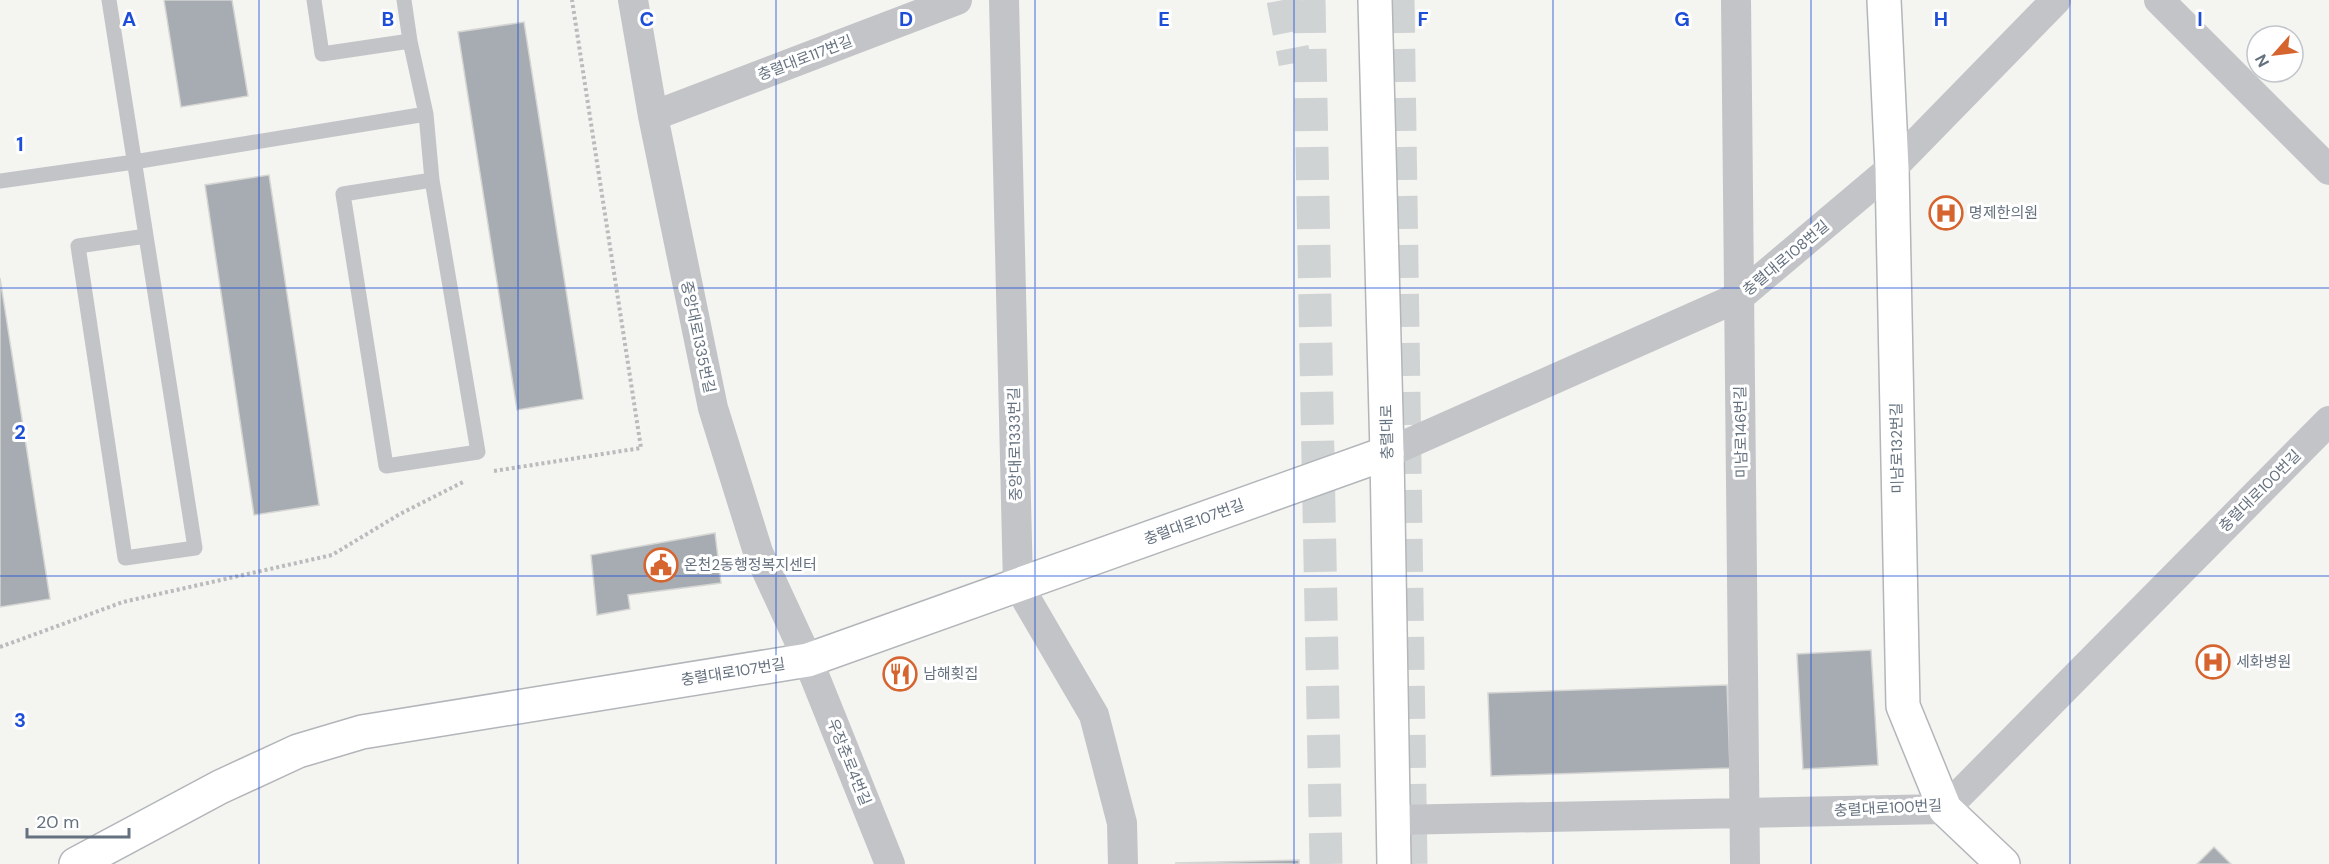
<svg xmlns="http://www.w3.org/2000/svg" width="2329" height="864" viewBox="0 0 2329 864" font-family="'DM Sans','Noto Sans KR',sans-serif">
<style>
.building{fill:#a6acb2;stroke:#d5d5d3;stroke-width:1.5}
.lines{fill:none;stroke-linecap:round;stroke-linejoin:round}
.highway-tunnel{stroke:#d0d3d4;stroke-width:33;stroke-dasharray:33 16;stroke-linecap:butt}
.secondary-casing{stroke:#b2b6ba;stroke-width:36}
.primary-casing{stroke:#b3b6b9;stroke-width:36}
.path{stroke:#b9bbbd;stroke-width:4;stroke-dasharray:3 3;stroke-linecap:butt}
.lane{stroke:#c2c4c8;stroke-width:15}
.street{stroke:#c2c4c8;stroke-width:30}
.secondary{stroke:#fff;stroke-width:33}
.primary{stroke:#fff;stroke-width:33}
.grid{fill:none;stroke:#1d4ed8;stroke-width:1.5;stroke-opacity:0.55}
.labels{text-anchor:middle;stroke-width:6;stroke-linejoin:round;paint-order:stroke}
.street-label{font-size:15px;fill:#65717f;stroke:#fff}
.poi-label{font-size:15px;fill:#65717f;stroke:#fff;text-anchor:start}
.grid-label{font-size:20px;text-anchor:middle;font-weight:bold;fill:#1d4ed8;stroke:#fff;stroke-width:6;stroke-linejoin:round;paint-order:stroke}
</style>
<rect width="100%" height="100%" fill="#f4f4f0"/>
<!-- building -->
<path class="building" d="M164,0H232L248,96L181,107Z
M524,22L583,399L517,410L458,32Z
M269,175L319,505L254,515L205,185Z
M0,278L50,599L0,607Z
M715,533L721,583L628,595L630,609L597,615L591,555Z
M1871,650L1878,765L1803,769L1797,654Z
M1727,685L1730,768L1491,776L1488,693Z
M2214,847L2231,864H2197Z
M1299,860V864L1175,863Z"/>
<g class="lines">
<!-- highway-tunnel -->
<path class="highway-tunnel" d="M1283,0L1295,63
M1309,0L1326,864
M1398,0L1411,864"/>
<!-- secondary casing -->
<g class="secondary-casing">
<path id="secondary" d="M1884,0L1892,168L1903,706L1945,809L2003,864
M76,864L220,787L298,751L362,732L808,660L1387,453"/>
</g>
<!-- primary casing -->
<g class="primary-casing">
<path id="primary" d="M1375,0L1387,453L1394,864"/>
</g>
<!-- path -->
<path class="path" d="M494,471L641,448L572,0
M0,647L123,602L332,555L400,514L465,481"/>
<!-- lane -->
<path class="lane" d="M109,0L195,548L125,558L78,246L146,236
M314,0L322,54L410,41
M404,0L410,41L426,114L432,180L478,452L386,466L343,194L432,180
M0,181L134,162L426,114"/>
<!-- street -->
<path class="street" d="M633,0L653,116L713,408L758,552L808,660L890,864
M1004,0L1018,585L1094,715L1122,823L1123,864
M1736,0L1745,864
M2159,0L2329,170
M653,116L957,0
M1387,453L1739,297L1892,168L2056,0
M1394,820L1945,809L2329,421"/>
<!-- secondary -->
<use href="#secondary" class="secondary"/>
<!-- primary -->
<use href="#primary" class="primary"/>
</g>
<!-- grid -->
<path class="grid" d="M259,0V864M518,0V864M776,0V864M1035,0V864M1294,0V864M1553,0V864M1811,0V864M2070,0V864M0,288H2329M0,576H2329"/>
<!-- icons -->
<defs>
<g id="hospital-ring" transform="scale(1.725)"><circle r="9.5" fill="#fff" stroke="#d5642f" stroke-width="1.5"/><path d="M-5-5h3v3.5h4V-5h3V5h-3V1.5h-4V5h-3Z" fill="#d5642f"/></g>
<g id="civic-ring" transform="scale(1.725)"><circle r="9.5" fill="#fff" stroke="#d5642f" stroke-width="1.5"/><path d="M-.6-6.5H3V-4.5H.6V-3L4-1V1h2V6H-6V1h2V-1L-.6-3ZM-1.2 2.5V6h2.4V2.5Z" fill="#d5642f"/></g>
<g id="restaurant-ring" transform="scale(1.725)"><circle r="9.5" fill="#fff" stroke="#d5642f" stroke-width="1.5"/><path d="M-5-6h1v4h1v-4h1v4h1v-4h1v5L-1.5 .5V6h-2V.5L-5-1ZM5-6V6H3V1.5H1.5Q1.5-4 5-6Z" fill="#d5642f"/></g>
</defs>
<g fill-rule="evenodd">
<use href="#hospital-ring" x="1946" y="213"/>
<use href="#civic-ring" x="661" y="565"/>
<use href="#hospital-ring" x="2213" y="662"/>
<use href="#restaurant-ring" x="900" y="674"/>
</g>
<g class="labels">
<!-- street labels -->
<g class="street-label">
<text transform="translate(805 58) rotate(-21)" y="5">충렬대로117번길</text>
<text transform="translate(1786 258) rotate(-40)" y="5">충렬대로108번길</text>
<text transform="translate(698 337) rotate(78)" y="5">중앙대로1335번길</text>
<text transform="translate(1387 432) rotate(-91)" y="5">충렬대로</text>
<text transform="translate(1741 432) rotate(-91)" y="5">미남로146번길</text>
<text transform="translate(1015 444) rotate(-91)" y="5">중앙대로1333번길</text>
<text transform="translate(1897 448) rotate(-91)" y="5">미남로132번길</text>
<text transform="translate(2260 491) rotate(-45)" y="5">충렬대로100번길</text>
<text transform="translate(1194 522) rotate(-20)" y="5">충렬대로107번길</text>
<text transform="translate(733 672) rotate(-9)" y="5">충렬대로107번길</text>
<text transform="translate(849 762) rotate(68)" y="5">우장춘로4번길</text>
<text transform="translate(1888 808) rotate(-3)" y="5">충렬대로100번길</text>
</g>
<!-- poi labels -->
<g class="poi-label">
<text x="1969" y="218">명제한의원</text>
<text x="684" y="570">온천2동행정복지센터</text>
<text x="2236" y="667">세화병원</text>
<text x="923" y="679">남해횟집</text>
</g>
</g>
<g class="grid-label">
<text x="129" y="26">A</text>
<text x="388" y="26">B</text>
<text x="647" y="26">C</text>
<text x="906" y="26">D</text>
<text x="1164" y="26">E</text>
<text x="1423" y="26">F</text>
<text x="1682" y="26">G</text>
<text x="1941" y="26">H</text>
<text x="2200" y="26">I</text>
<text x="20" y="151">1</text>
<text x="20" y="439">2</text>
<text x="20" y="727">3</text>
</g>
<!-- north arrow -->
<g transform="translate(2275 54) rotate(242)"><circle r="28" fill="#ffffff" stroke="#c1c6cc" stroke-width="1.5"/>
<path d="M0-4.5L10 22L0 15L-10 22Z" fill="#d5642f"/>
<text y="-9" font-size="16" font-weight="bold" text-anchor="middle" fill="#65717f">N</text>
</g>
<!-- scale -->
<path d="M27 828v9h102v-9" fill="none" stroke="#65717f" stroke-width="3"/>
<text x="36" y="828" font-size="18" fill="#65717f" stroke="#ffffff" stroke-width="4.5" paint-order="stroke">20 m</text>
</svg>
